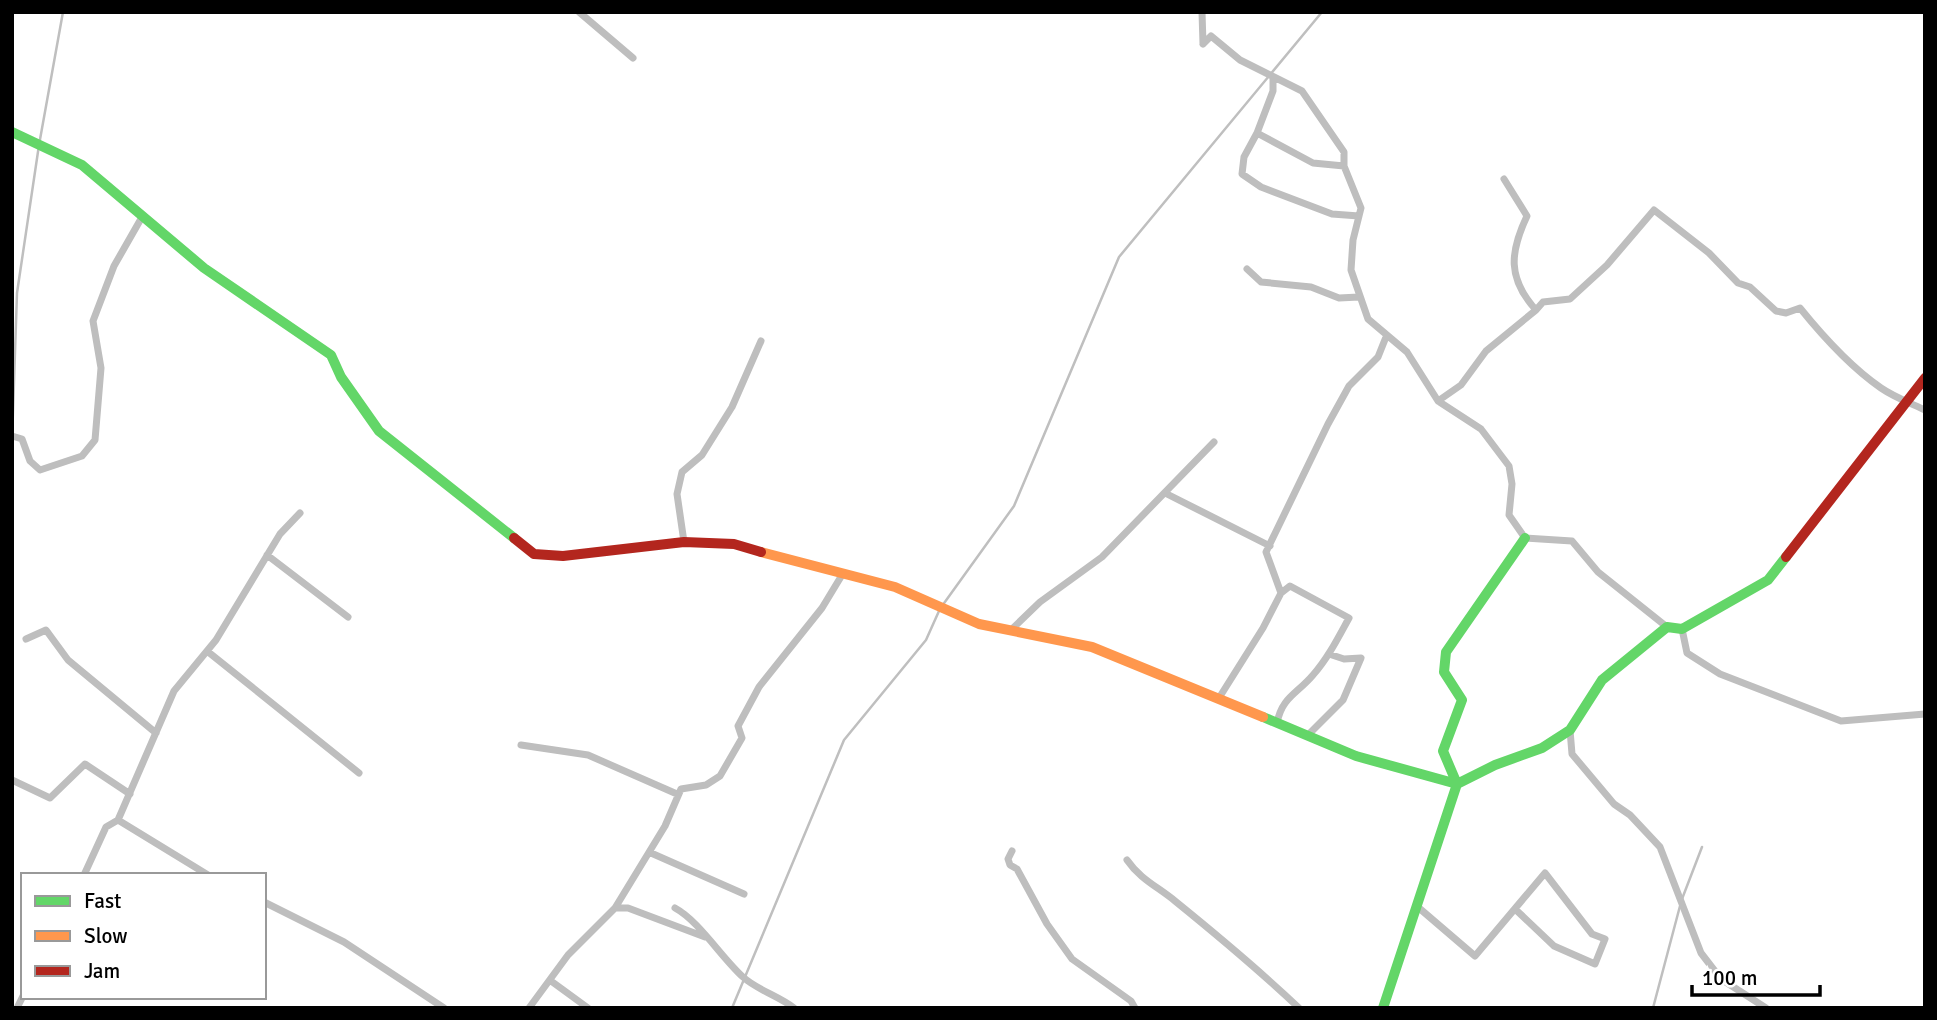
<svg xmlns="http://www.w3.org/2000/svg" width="1937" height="1020" viewBox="0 0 1937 1020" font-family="Signika,sans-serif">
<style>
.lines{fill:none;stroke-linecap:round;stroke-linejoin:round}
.stream{stroke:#bfbfbf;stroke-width:2.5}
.street{stroke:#bebebe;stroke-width:7}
.fast{stroke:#63d668;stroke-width:10}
.slow{stroke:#ff974d;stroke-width:10}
.jam{stroke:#b3261e;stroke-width:10}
</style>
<rect width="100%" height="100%" fill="#fff"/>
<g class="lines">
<!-- stream -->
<path class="stream" d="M12,441L17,293L39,145L63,12
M942,606L1014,506L1119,257L1322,12
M1682,899L1702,847
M732,1008L844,740L926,640L939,611
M1653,1008L1680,906"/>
<!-- street -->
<path class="street" d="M579,12L633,58
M1202,12L1203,44
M1203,44L1211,36L1240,60L1302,91L1344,152V166L1361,208L1353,240L1351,270L1368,319L1407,352L1438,401L1481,429L1509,466L1512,484L1509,515L1525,538L1572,541L1598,572L1667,627
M1273,78V91L1257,133L1313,163L1344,166
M1257,133L1244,157L1242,174L1261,187L1332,214L1359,216
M1247,269L1261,282L1311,287L1339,298L1359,297
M1536,310L1543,302L1570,299L1607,265L1654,210L1709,253L1738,283L1750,287L1776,311L1786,313L1800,308C1821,334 1852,368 1881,388C1894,397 1910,403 1925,410
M1438,401L1461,385L1486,351L1536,310C1507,278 1510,252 1527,216L1504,179
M12,436L22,439L30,461L40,470L82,456L95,440L101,368L93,321L114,266L142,217
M1165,493L1270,546
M684,542L677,494L682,472L702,455L732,407L761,341
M267,555L348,617
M1682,629L1687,653L1720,674L1841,721L1925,714
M1011,630L1040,602L1102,557L1214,442
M26,639L46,630L68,660L156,733
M207,651L359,773
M1219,698L1263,628L1281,593L1266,552L1328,424L1349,386L1378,357L1386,337
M1277,723C1282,697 1297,694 1313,675C1328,658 1338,638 1349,618L1290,586L1281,593
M1570,730L1572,754L1614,804L1630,815L1660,847L1701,953L1721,979L1766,1008
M1307,736L1343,700L1361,658L1344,659L1329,654
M521,745L588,755L677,794
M12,780L50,798L85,764L130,794
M118,820L174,691L216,640L280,534L300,513
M1012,851L1008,859L1010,865L1017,869L1047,924L1072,959L1131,1001L1135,1008
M651,853L744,894
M1127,860C1140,879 1158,887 1175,901C1217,935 1260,971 1299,1008
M84,875L106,827L118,820L208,875
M264,902L344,942L444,1008
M615,908H628L705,937
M675,908C699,921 721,957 743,977C757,990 779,996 794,1008
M1419,908L1475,956L1545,873L1592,934L1605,939L1595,964L1554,946L1515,909
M551,981L588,1008
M17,1008L23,996
M529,1008L568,955L615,908L665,826L681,789L706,785L720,776L742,738L738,726L759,687L822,608L842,575"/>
<!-- fast -->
<path class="fast" d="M12,132L82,165L204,268L331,355L341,377L379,431L514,538
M1263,717L1356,756L1457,784L1443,751L1462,700L1444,672L1446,652L1525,538
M1383,1008L1457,784L1495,765L1542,748L1570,730L1602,680L1667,627L1682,629L1768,580L1786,557"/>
<!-- slow -->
<path class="slow" d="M761,552L895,587L979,624L1092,647L1263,717"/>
<!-- jam -->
<path class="jam" d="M514,538L534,554L563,556L684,542L734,544L761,552
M1786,557L1925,378"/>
</g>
<!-- border -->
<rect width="1937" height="1020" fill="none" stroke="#000000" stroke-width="28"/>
<!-- legend -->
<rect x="21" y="873" width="245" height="126" fill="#ffffff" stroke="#999999" stroke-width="2"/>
<rect x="35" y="896" width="35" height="10" fill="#63d668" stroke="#999999" stroke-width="2"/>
<text x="84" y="908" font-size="21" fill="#000000">Fast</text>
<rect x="35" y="931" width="35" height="10" fill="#ff974d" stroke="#999999" stroke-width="2"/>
<text x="84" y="943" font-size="21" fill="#000000">Slow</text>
<rect x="35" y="966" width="35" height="10" fill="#b3261e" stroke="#999999" stroke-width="2"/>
<text x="84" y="978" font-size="21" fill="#000000">Jam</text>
<!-- scale -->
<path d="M1692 985v10h128v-10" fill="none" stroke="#000000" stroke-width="3.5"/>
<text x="1702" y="985" font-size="21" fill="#000000" stroke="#ffffff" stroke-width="5" paint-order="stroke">100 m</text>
</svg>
